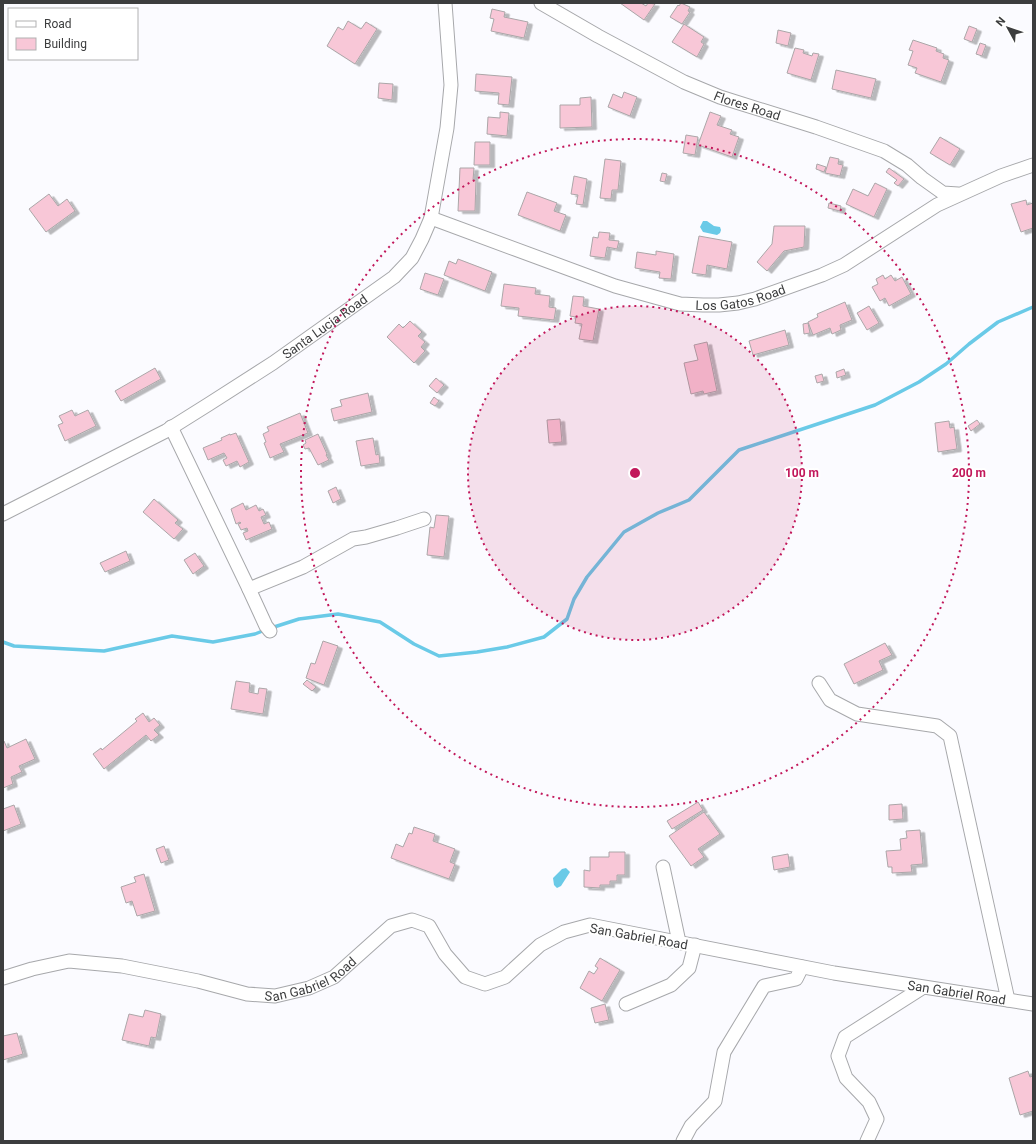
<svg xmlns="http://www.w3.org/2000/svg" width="1036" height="1144" viewBox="0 0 1036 1144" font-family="Roboto,sans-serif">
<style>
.water{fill:#6acae7}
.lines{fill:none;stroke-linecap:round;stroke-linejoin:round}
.stream{stroke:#6acae7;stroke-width:3.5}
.building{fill:#f8c7d7;stroke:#aba6a8;filter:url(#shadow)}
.minor-casing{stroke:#a7a8ab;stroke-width:15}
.minor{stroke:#fff;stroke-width:13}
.ring{fill:none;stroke:#c2185b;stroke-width:2;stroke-dasharray:2 4}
.labels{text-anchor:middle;stroke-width:4;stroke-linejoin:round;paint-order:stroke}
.street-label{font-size:13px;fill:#3c3d3e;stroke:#fff}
.centre{fill:#c2185b;stroke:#fff;stroke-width:2}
.ring-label{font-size:12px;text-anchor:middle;font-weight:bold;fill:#c2185b;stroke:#fff;stroke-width:4;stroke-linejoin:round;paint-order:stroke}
</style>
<defs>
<filter id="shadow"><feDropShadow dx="4.5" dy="2.5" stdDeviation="0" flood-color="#0004"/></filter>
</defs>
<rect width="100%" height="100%" fill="#fbfbff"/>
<!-- water -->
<path class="water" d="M703,221H707L714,226L720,227L721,230L720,233L717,235L703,232L700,227Z
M566,868L570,872L561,886L557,888L554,885L553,878L562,869Z"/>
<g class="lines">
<!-- stream -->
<path class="stream" d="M271,628L299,619L338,614L380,622L414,644L439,656L477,652L507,647L544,637L567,619L574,599L587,577L624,532L658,513L689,500L739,450L875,405L919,382L946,364L969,344L998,322L1033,307
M3,642L14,646L104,651L172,636L213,642L255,634L265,630"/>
</g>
<!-- building -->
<path class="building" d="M620,3H641L646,6L648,3L655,4L644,20Z
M681,3L690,7L688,11L690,12L682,24L670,17L678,5L679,6Z
M492,9L505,12L504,17L528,22L524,38L491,31L494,19L490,18Z
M348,21L361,29L366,22L377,29L355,64L327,46L338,27L343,30Z
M684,24L704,37L701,42L704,44L697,57L672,42Z
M969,26L977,29L972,42L964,39Z
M778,30L791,33L788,46L776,43Z
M913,40L937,48L936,51L944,54L943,58L949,60L941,82L915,73L917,68L908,65L913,51L909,50Z
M980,43L986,45L982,56L976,54Z
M795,48L804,50L803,53L812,56L813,53L819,54L811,80L787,73Z
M836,70L876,79L871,98L832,89Z
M476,74L512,77L509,105L498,104L499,93L475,91Z
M379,83L393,84L392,100L378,98Z
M624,92L637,97L630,116L608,107L613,94L622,98Z
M591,97L592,127L560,128V105H580V98Z
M500,112L509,113L507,136L487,134L488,117L500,118Z
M710,112L721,116L717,125L732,130L730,134L739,137L732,157L698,145Z
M686,135L698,137L695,155L683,153Z
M940,137L960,149L950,165L930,153Z
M475,142H490V165H474Z
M830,157L839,159L838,164L843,165L840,176L825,173Z
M605,159L621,161L618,190H612L611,199L600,198Z
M817,164L826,167L824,172L816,169Z
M460,168H474L473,180H476L475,211H458Z
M889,168L904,179L898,186L894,183L897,180L886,172Z
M662,173L667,174L665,182L660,181Z
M574,176L587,179L583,205L576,204L578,195L571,194Z
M875,183L887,189L874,217L846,204L853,189L868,196Z
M527,192L557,203L554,211L566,215L560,231L518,215Z
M49,194L58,206L67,199L75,211L46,232L29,209Z
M1026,200L1027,205L1033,203V228L1021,232L1011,204Z
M829,203L841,206L840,211L828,208Z
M774,226H805L804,247L784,251L767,271L757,262L772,244Z
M599,232L610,233L609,240L619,241L617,249L607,247L605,258L590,256L593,237L598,238Z
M699,236L732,242L727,269L707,265L706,275L692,273Z
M656,251L674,254L671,279L659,278L660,272L635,268L637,252L656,255Z
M458,259L492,272L485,291L444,275L449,261L456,264Z
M425,273L444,279L438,295L420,289Z
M883,275L885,279L891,275L895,281L902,277L911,294L889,306L885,298L880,301L872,287L878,284L876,279Z
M504,284L536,288L535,294L550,296L549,307L556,308L554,320L518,316L519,308L501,306Z
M573,296L584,297L583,306L599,309L593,341L579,339L582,324L575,323L576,317L570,316Z
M845,302L852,320L840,325L841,330L832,334L830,328L813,335L808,322L818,317L817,314Z
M869,306L879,323L867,330L857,313Z
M410,321L422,332L418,336L425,342L421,347L425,351L414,363L387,337L399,324L403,328Z
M808,323L810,333L804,334L803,324Z
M785,330L789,345L753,355L749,341Z
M707,342L717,391L704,394L703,391L691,394L684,363L698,360L694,345Z
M155,368L161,379L121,401L115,391Z
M844,369L846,375L837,378L836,372Z
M822,374L824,381L817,383L815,376Z
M436,378L444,385L437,393L429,386Z
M368,393L372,412L334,421L331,409L342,406L340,400Z
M434,397L439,401L435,406L430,403Z
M72,410L75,416L88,410L96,426L65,441L58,425L63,423L59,416Z
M300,413L308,433L280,444L284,452L270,458L264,443L266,442L263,434L269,431L267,427Z
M560,419L562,442L549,443L547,420Z
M977,420L980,424L971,431L968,426Z
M949,421L950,428L954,427L957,449L938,452L935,423Z
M236,433L249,462L240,467L237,461L226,466L223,460L227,458L224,453L208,460L203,448L222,440L221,438L230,434V435Z
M318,434L327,454L326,455L329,460L318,465L309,448L305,449L303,445L306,443L305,440Z
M373,438L376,455L379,454L380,463L361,466L356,441Z
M336,487L341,499L333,503L328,491Z
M154,499L178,520L175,523L183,529L174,539L143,512Z
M243,503L246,510L256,505L259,511L263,509L266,515L261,517L264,524L269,522L272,529L246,540L243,533L248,531L247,528L241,530L238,524L241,523L240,522L236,524L231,509Z
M436,515L449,516L444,557L427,555L430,527L434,528Z
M126,551L130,561L105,572L100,563Z
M195,553L204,566L193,574L184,560Z
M323,641L338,646L324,685L306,678L311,663L315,664Z
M885,643L892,655L879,661L883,670L854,684L844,664Z
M307,680L316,687L312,691L303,684Z
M236,681L250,683L249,692L258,694L259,688L267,689L263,714L231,709Z
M143,713L149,722L154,718L160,725L154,730L159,735L151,741L146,735L104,769L93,754L101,748L102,750L137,721L135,719Z
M26,739L35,759L19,766L22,772L11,777L13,784L3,788V741H4L7,748Z
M698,802L703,810L672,829L667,821Z
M902,804L903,819L889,820V805Z
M14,805L21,824L3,831V809Z
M704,812L720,834L698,849L704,857L691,866L669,836Z
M414,827L435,834L433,841L455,849L450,862L455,864L449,879L391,858L396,844L403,847L409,833L412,834Z
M920,830L923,864L911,865L912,872L892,873V867H888L886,851L901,850L900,839L907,838L906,831Z
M164,846L169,860L161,863L156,849Z
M609,852H625V875H617V881H610V885H600V888L584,887V870L590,871V857H609Z
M788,854L790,867L774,870L772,857Z
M144,874L155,911L137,916L132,901L126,903L121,887L136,882L134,877Z
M600,958L620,970L602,1001L580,988L589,971L594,974L598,968L595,966Z
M605,1004L609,1020L595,1023L591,1008Z
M145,1010L161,1014L156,1038L151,1037L149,1046L122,1040L129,1014L143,1017Z
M17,1033L23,1054L3,1060V1036Z
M1028,1071L1030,1077L1033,1076V1111L1020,1115L1009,1078Z"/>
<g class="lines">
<!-- minor casing -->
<g class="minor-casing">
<g id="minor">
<path id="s1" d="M541,3L598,36L684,82L720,97L816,127L884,151L907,165L922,178L943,193L958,194"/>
<path id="s2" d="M431,218L615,286L680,304L703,305H719L738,303L755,299L822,275L844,265L937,205L1001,176L1033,165"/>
<path d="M171,427L249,589L303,567L353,539L366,537L397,528L424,519"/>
<path id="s3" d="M3,514L166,431L209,404L273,363L394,277L412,258L422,239L431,218L447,128L451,85L445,3"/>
<path d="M249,589L266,626L270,631"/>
<path d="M819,683L830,700L857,714L937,726L950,736L1008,1000"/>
<path d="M663,867L679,942"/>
<path id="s4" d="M3,978L32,969L69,961L122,966L198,981L247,994L275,996L309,988L334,977L391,926L412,920L429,926L445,954L465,977L485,984L505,977L540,945L564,932L590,925L834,973L1033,1004"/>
<path d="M626,1004L671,985L689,968L695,945"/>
<path d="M683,1141L691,1126L715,1101L724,1052L764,986L796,979L802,967"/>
<path d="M867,1141L877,1119L869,1102L846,1078L838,1056L845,1037L922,988"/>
</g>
</g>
<!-- minor -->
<use href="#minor" class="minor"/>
</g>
<!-- distance rings -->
<circle cx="635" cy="473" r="167" fill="#c2185b" fill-opacity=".12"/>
<g class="ring">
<circle cx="635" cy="473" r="167"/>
<circle cx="635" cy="473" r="334"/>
</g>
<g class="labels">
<!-- street labels -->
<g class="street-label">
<text dy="5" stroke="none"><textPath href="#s1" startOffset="231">Flores Road</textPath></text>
<text dy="5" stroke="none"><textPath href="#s2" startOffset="325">Los Gatos Road</textPath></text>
<text dy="5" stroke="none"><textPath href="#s3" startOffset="373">Santa Lucia Road</textPath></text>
<text transform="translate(639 936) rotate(10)" y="5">San Gabriel Road</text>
<text dy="5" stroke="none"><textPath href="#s4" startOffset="317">San Gabriel Road</textPath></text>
<text dy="5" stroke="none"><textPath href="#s4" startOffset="1036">San Gabriel Road</textPath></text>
</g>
</g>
<circle cx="635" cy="473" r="6" class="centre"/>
<g class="ring-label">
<text x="802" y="477">100 m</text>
<text x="969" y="477">200 m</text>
</g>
<!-- border -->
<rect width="1036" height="1144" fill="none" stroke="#3c3d3e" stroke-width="8"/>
<!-- legend -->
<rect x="8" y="8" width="130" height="52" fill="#ffffff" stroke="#b1b1b2"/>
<rect x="16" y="21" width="20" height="6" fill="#ffffff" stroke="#b1b1b2"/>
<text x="44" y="28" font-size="12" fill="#3c3d3e">Road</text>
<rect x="16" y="38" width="20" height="12" fill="#f8c7d7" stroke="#b1b1b2"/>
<text x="44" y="48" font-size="12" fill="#3c3d3e">Building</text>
<!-- north arrow -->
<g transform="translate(1008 28) rotate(310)" stroke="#ffffff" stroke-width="3" paint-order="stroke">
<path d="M0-3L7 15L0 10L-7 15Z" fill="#3c3d3e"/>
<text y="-6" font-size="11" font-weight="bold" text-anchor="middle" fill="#3c3d3e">N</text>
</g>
</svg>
